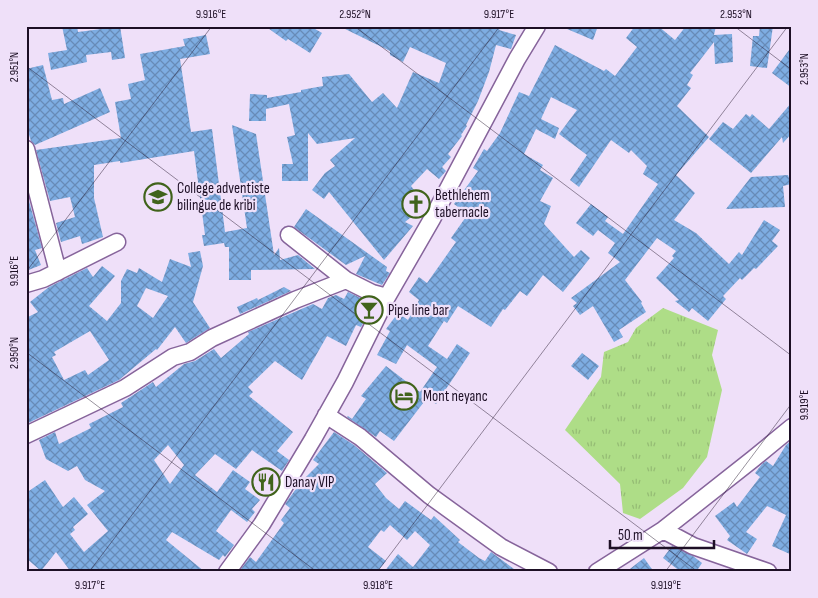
<svg xmlns="http://www.w3.org/2000/svg" width="818" height="598" viewBox="0 0 818 598" font-family="'Sofia Sans Condensed',sans-serif">
<style>
.grass{fill:url(#grass-tufts)}
.building{fill:url(#building-cross-hatch);fill-rule:evenodd}
.lines{fill:none;stroke-linecap:round;stroke-linejoin:round}
.minor-casing{stroke:#86649b;stroke-width:19}
.minor{stroke:#fff;stroke-width:16}
.ticks{fill:none;stroke:#1d0f25;stroke-width:1;stroke-opacity:0.45}
.labels{text-anchor:middle;stroke-width:4.5;stroke-linejoin:round;paint-order:stroke}
.poi-label{font-size:15px;fill:#1d0f25;stroke:#efe0f9;text-anchor:start}
.neatline{fill:none;stroke:#1d0f25;stroke-width:2}
.ticks-label{font-size:12px;text-anchor:middle;fill:#1d0f25}
</style>
<defs>
<pattern id="grass-tufts" width="24" height="20" patternUnits="userSpaceOnUse" patternTransform="scale(1.25)"><rect width="24" height="20" fill="#aedd87"/><path d="M3 7l-1-3M5 7V3M7 7l1-3M15 17l-1-3M17 17v-4M19 17l1-3" fill="none" stroke="#95bc74"/></pattern>
<pattern id="building-cross-hatch" width="8" height="8" patternUnits="userSpaceOnUse" patternTransform="scale(1.25)"><rect width="8" height="8" fill="#7eade2"/><path d="M0 0l8 8M0 8l8-8" fill="none" stroke="#678bb7"/></pattern>
</defs>
<rect width="100%" height="100%" fill="#efe0f9"/>
<!-- grass -->
<path class="grass" d="M663,308L718,330L712,355L722,390L707,457L683,488L640,519L623,513L620,484L565,430L601,377L604,352L628,342L636,328Z"/>
<!-- building -->
<path class="building" d="M62,26H77L78,32L109,28V26H120L125,58L112,60L111,52L86,55L87,62L51,70L48,53L67,50Z
M265,26H310L322,33L310,53L288,39L286,41Z
M339,26H501L499,30L516,35L511,49L496,45L489,72L478,101L466,125L467,126L461,135L462,136L448,154L451,157L442,167L446,171L439,179L427,169L411,186L426,205L405,222L413,226L384,260L329,192L324,199L312,190L325,173L335,166L330,160L355,138L317,144L308,133V181H282V164H293L287,137L295,135L289,104L266,109V121H249L250,94L267,95V98L301,92V90L323,86L322,77L349,74L372,102L383,93L397,108L413,72L439,83L446,63L410,47L403,62L390,55V51Z
M560,26H598L593,40Z
M635,26H658L675,40L686,26H716L714,35L732,34L733,62L715,64L714,42L690,73L693,75L687,85L691,88L677,106L709,137L676,175L695,193L674,220L696,233L729,264L739,252L742,255L764,220L780,230L772,241L778,246L756,269L754,268L742,280L740,278L723,296L726,299L708,321L692,308L689,312L675,301L679,300L656,278L674,258L672,256L676,251L657,238L625,280L642,302L641,303L646,312L619,330L623,337L614,342L593,306L580,315L573,306L577,303L571,298L620,262L608,253L615,243L598,230L593,236L576,223L591,204L608,217L605,221L623,234L658,184L643,174L647,166L631,150L629,153L611,140L579,187L570,180L587,155L559,134L577,110L551,97L541,119L559,128L555,139L536,129L524,154L543,165L540,170L553,178L540,201L551,206L544,224L574,257L581,250L590,258L563,292L543,275L527,296L520,291L505,310L503,309L491,327L458,306L447,323L444,321L428,346L447,359L457,344L470,353L436,404L427,398L394,441L380,431L376,437L347,417L348,416L352,419L366,399L361,396L386,366L420,392L437,367L407,345L396,364L377,355L390,331L386,329L398,313L408,320L419,300L409,292L419,277L427,283L456,242L451,238L468,214L454,204L478,171L473,168L484,149L487,151L500,133L519,92L529,96L555,45L604,71L606,69L615,76L637,47L626,38Z
M760,26H773L767,68L750,66L753,36H759Z
M206,35L210,54L180,59L191,132L212,129L225,232L247,228L232,125L256,134L274,255L279,248L280,260L298,255L315,269L251,270V280H229V247H225L224,243L204,246L202,235H205L194,151L120,163V161L94,165V198L103,237L82,244L80,236L61,242L56,223L75,217L70,197L50,201L36,150L121,138L115,102L131,99L128,84L145,80L140,54L185,46L183,39Z
M792,46V88L772,73Z
M43,65L52,100L63,98L64,104L100,88L110,112L35,145L31,141L26,125V69Z
M792,102V133L783,143L782,137L751,173L709,139L723,122L733,129L746,114L750,117L752,114L769,129Z
M788,175L791,184L783,186L785,207L726,209L751,177Z
M26,190L42,248L35,250L41,265L26,271Z
M306,209L387,267L386,271L390,273L382,285L356,274L365,256L346,265L294,227Z
M200,251L203,266L193,302L210,328L186,343L175,327L157,350L156,349L119,380L26,424V318L38,312L30,302L49,287L87,268L93,277L102,266L115,276L89,306L107,321L121,303V281L127,269L137,273L139,268L162,282L170,259L191,267L188,253ZM146,288L168,296L153,318L137,306ZM90,331L109,360L88,375L85,370L64,380L52,357L56,355L54,352Z
M284,287L291,291L240,314L237,307L257,298L258,300Z
M348,292L373,304L361,327L356,325L346,346L327,336L302,380L275,361L248,387L253,392L249,396L293,432L277,451L289,460L282,471L252,450L236,469L215,454L195,475L217,492L233,470L250,482L245,489L260,500L252,509L255,512L247,522L231,510L216,531L234,545L225,557L223,555L219,560L172,532L166,540L205,572H71L56,552L41,571L26,558V493L45,480L63,507L74,497L88,514L73,527L75,530L70,534L84,552L108,531L87,505L105,491L85,480L77,466L68,471L46,459L39,440L55,432L59,444L91,428L89,424L123,407L121,403L153,382L156,387L184,364L195,361L214,349L221,358L249,334L248,332L313,304L322,309L328,298L336,295L344,299ZM168,445L184,465L170,484L154,460Z
M582,353L599,366L588,380L571,366Z
M334,432L354,445L387,473L375,484L386,498L399,509L405,501L431,520L434,516L460,540L458,542L479,558L485,561L491,552L518,572H384L398,554L413,567L430,545L415,531L407,540L390,525L384,532L381,530L368,547L386,561L377,572H245L241,569L250,557L256,562L284,523L281,520L290,508L285,504L301,482L319,464L313,460Z
M792,440V555L772,546L786,515L767,506L746,532L757,539L747,554L727,540L730,536L715,516L734,502L737,507L760,477L755,473L762,464L766,461L773,466L786,445Z
M672,546L693,556L702,563L696,572H681L663,558Z
M644,558L654,572H626Z"/>
<g class="lines">
<!-- minor casing -->
<g class="minor-casing">
<path id="minor" d="M26,149L58,272
M289,235L346,280
M26,284L43,279L117,242
M326,415L360,437L429,495L501,547L549,572
M26,435L125,388L173,357L190,352L212,338L295,300L346,280L372,293L387,297
M663,530L693,546L768,572
M227,572L262,524L313,439L345,382L387,297L432,219L517,59L537,26
M597,572L663,530L753,459L792,427"/>
</g>
<!-- minor -->
<use href="#minor" class="minor"/>
</g>
<!-- ticks -->
<path class="ticks" d="M354,26L792,356M734,26L792,70M26,66L698,572M26,272L212,26M26,352L317,572M89,572L500,26M377,572L788,26M665,572L792,403"/>
<!-- icons -->
<defs>
<g id="school-ring" transform="scale(1.4375)"><circle r="9.5" fill="#efe0f9" stroke="#40631b" stroke-width="1.5"/><path d="M0-5L7-2L0 1L-7-2ZM-4 1L0 2.5L4 1V4Q0 6-4 4Z" fill="#40631b"/></g>
<g id="church-ring" transform="scale(1.4375)"><circle r="9.5" fill="#efe0f9" stroke="#40631b" stroke-width="1.5"/><path d="M-1.2-6h2.4v3.5h3.3v2.4h-3.3V6h-2.4V-.1h-3.3v-2.4h3.3Z" fill="#40631b"/></g>
<g id="bar-ring" transform="scale(1.4375)"><circle r="9.5" fill="#efe0f9" stroke="#40631b" stroke-width="1.5"/><path d="M-6-5H6L.8 .8V4.5H3.5V6h-7V4.5H-.8V.8Z" fill="#40631b"/></g>
<g id="hotel-ring" transform="scale(1.4375)"><circle r="9.5" fill="#efe0f9" stroke="#40631b" stroke-width="1.5"/><path d="M-6-4.5h1.5V1H6V5H4.5V3h-9V5H-6ZM-4 0a1.8 1.8 0 1 1 3.6 0ZM.5 0V-2.5h3Q6-2.5 6 0Z" fill="#40631b"/></g>
<g id="restaurant-ring" transform="scale(1.4375)"><circle r="9.5" fill="#efe0f9" stroke="#40631b" stroke-width="1.5"/><path d="M-5-6h1v4h1v-4h1v4h1v-4h1v5L-1.5 .5V6h-2V.5L-5-1ZM5-6V6H3V1.5H1.5Q1.5-4 5-6Z" fill="#40631b"/></g>
</defs>
<g fill-rule="evenodd">
<use href="#school-ring" x="158" y="197"/>
<use href="#church-ring" x="416" y="204"/>
<use href="#bar-ring" x="369" y="310"/>
<use href="#hotel-ring" x="404" y="396"/>
<use href="#restaurant-ring" x="266" y="482"/>
</g>
<g class="labels">
<!-- poi labels -->
<g class="poi-label">
<text x="177" y="193">College adventiste<tspan x="177" dy="17">bilingue de kribi</tspan></text>
<text x="435" y="200">Bethlehem<tspan x="435" dy="17">tabernacle</tspan></text>
<text x="388" y="315">Pipe line bar</text>
<text x="423" y="401">Mont neyanc</text>
<text x="285" y="487">Danay VIP</text>
</g>
</g>
<!-- border -->
<rect width="818" height="598" fill="none" stroke="#efe0f9" stroke-width="55"/>
<!-- scale -->
<path d="M610 540v8h104v-8" fill="none" stroke="#1d0f25" stroke-width="2.5"/>
<text x="618" y="540" font-size="15" fill="#1d0f25" stroke="#efe0f9" stroke-width="4" paint-order="stroke">50 m</text>
<rect x="28" y="28" width="762" height="542" class="neatline"/>
<g class="ticks-label">
<text x="211" y="18">9.916°E</text>
<text x="355" y="18">2.952°N</text>
<text x="499" y="18">9.917°E</text>
<text x="736" y="18">2.953°N</text>
<text transform="translate(14 67) rotate(-90)" y="4">2.951°N</text>
<text transform="translate(804 69) rotate(-90)" y="4">2.953°N</text>
<text transform="translate(14 271) rotate(-90)" y="4">9.916°E</text>
<text transform="translate(14 353) rotate(-90)" y="4">2.950°N</text>
<text transform="translate(804 405) rotate(-90)" y="4">9.919°E</text>
<text x="90" y="589">9.917°E</text>
<text x="378" y="589">9.918°E</text>
<text x="666" y="589">9.919°E</text>
</g>
</svg>
